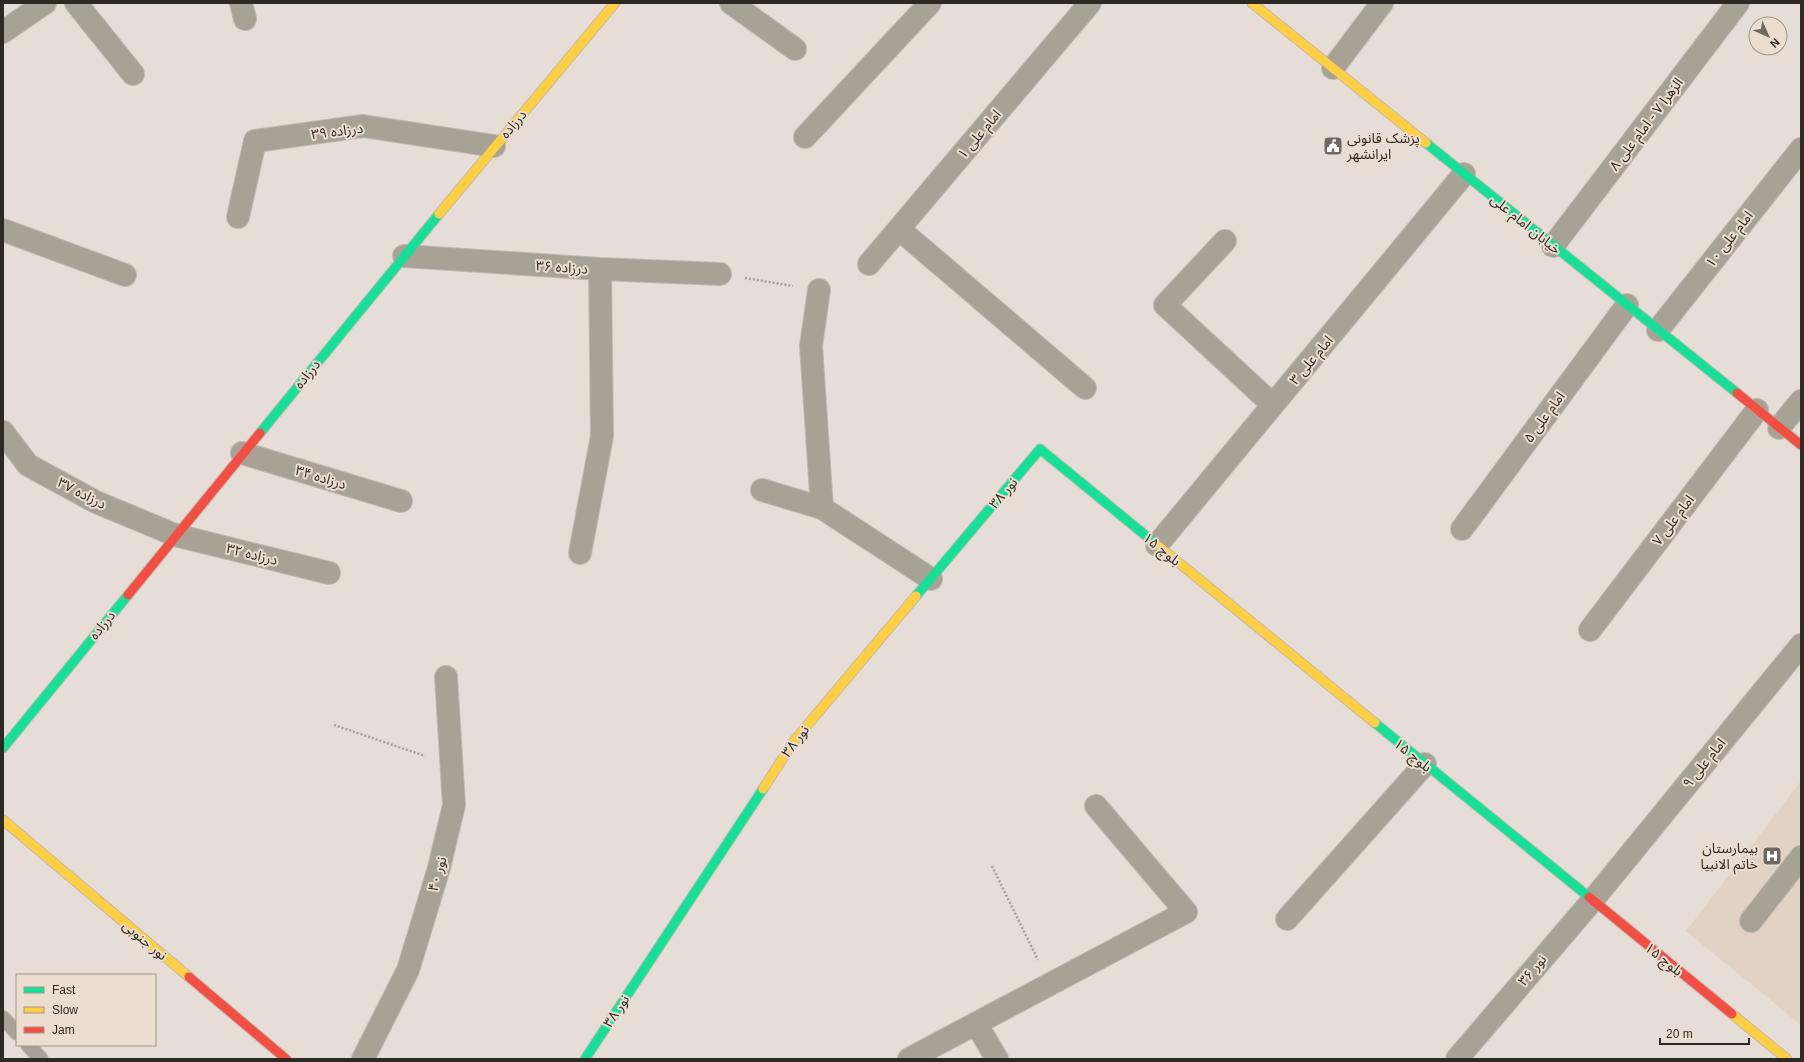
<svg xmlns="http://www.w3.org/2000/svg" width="1804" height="1062" viewBox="0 0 1804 1062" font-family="Arial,'Noto Sans Arabic',sans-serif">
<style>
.built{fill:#e0d3c5}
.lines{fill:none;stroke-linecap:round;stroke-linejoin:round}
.lane-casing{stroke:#bfb9b4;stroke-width:16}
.street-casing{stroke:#bfb9b4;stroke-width:24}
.fast-casing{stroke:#bfb9b4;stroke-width:11}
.slow-casing{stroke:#bfb9b4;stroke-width:11}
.jam-casing{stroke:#bfb9b4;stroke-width:11}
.path{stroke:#a49f96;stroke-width:2.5;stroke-dasharray:2 2;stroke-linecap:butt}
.lane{stroke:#a7a196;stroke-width:14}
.street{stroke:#a7a196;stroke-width:22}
.fast{stroke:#16e098;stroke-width:9}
.slow{stroke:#ffcf43;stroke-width:9}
.jam{stroke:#f24e42;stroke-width:9}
.labels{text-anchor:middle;stroke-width:4;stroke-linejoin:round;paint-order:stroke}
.street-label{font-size:14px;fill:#2f2924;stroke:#ebddd0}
.poi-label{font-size:14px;fill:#2f2924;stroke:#ebddd0;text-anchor:start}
</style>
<rect width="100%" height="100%" fill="#e5ddd6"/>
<!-- built -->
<path class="built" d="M1801,781V1025L1686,931Z"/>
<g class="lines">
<!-- lane casing -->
<g class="lane-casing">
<path id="lane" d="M3,1018L17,1033
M28,1045L41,1059"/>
</g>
<!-- street casing -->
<g class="street-casing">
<path id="street" d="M76,3L133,74
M241,3L245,19
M731,3L795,49
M3,32L45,3
M1333,68L1382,3
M805,137L930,3
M238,217L255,141L363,126L494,146
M899,229L1085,388
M3,230L125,275
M1225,241L1165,305L1273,405
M1553,246L1738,3
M404,256L600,269L720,274
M869,264L1090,3
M819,290L811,346L822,508
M1658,330L1801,149
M1779,428L1801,401
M3,432L28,465L96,502L175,535L329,573
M242,453L401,501
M762,490L822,508L931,579
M1462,529L1627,305
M1157,545L1464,174
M580,553L602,436L600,269
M1590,630L1757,410
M1287,919L1425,764
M1751,921L1801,857
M976,1023L997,1059
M363,1059L408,970L439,868L454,805L446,677
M909,1059L1186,912L1096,806
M1457,1059L1592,901L1801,645"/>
</g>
<!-- fast casing -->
<g class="fast-casing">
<path id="fast" d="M1426,143L1737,393
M260,433L439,214
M916,596L1040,449L1156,544
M1375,723L1589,897
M3,748L128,595
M585,1059L763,789"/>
</g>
<!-- slow casing -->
<g class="slow-casing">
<path id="slow" d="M1252,3L1426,143
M439,214L615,3
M1156,544L1375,723
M763,789L794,741L916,596
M3,820L189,977
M1732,1014L1787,1059"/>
</g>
<!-- jam casing -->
<g class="jam-casing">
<path id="jam" d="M1737,393L1801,445
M128,595L260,433
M1589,897L1732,1014
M189,977L286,1059"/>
</g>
<!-- path -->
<path class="path" d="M745,278L793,286
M334,725L425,756
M992,866L1038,960"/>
<!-- lane -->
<use href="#lane" class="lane"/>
<!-- street -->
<use href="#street" class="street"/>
<!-- fast -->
<use href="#fast" class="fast"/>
<!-- slow -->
<use href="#slow" class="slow"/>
<!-- jam -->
<use href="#jam" class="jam"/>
</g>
<!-- icons -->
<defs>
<g id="civic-square" transform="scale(1)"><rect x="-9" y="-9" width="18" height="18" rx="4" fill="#6f6862" stroke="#ebddd0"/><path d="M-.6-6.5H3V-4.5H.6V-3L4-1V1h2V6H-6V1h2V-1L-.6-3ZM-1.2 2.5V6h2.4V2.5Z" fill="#fff"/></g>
<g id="hospital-square" transform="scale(1)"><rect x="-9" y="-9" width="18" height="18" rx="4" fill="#6f6862" stroke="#ebddd0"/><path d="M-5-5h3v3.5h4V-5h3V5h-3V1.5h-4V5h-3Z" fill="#fff"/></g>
</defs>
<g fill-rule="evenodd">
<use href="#civic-square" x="1333" y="146"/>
<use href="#hospital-square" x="1772" y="856"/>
</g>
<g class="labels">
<!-- street labels -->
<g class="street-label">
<text transform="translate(513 124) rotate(-50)" y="5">درزاده</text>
<text transform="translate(1646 124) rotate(-53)" y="5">الزهرا ۷ - امام علی ۸</text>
<text transform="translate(337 131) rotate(-7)" y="5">درزاده ۳۹</text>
<text transform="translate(979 134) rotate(-50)" y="5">امام علی ۱</text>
<text transform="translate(1526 224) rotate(39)" y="5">خیابان امام علی</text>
<text transform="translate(1729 239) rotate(-52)" y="5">امام علی ۱۰</text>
<text transform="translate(562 267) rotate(4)" y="5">درزاده ۳۶</text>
<text transform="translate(1311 360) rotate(-50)" y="5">امام علی ۳</text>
<text transform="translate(307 374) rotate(-51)" y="5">درزاده</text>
<text transform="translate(1544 417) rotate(-54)" y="5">امام علی ۵</text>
<text transform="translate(321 477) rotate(17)" y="5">درزاده ۳۴</text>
<text transform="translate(82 493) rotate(27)" y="5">درزاده ۳۷</text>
<text transform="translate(1003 493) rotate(-50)" y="5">نور ۳۸</text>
<text transform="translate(1673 520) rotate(-53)" y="5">امام علی ۷</text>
<text transform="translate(1162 549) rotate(39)" y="5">بلوچ ۱۵</text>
<text transform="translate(252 554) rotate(14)" y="5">درزاده ۳۲</text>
<text transform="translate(102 625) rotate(-51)" y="5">درزاده</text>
<text transform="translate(795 741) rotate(-53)" y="5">نور ۳۸</text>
<text transform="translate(1413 755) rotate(39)" y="5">بلوچ ۱۵</text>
<text transform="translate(1704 763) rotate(-51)" y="5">امام علی ۹</text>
<text transform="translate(437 874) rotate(-74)" y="5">نور ۴۰</text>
<text transform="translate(145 940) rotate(40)" y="5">نور جنوبی</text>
<text transform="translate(1664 959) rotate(39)" y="5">بلوچ ۱۵</text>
<text transform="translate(1532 970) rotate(-50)" y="5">نور ۳۶</text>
<text transform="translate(616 1011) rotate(-57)" y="5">نور ۳۸</text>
</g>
<!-- poi labels -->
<g class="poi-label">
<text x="1347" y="143">پزشک قانونی<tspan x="1347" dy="16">ایرانشهر</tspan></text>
<text x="1758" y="853" text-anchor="end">بیمارستان<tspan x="1758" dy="16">خاتم الانبیا</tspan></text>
</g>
</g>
<!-- border -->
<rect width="1804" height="1062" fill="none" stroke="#2f2924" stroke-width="8"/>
<!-- legend -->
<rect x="16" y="974" width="140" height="72" fill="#ebddd0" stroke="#a0958b"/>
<rect x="24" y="987" width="20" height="6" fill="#16e098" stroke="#a0958b"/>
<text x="52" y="994" font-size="12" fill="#2f2924">Fast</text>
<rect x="24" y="1007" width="20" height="6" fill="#ffcf43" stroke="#a0958b"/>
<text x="52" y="1014" font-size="12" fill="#2f2924">Slow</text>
<rect x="24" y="1027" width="20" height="6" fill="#f24e42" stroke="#a0958b"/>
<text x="52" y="1034" font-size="12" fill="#2f2924">Jam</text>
<!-- north arrow -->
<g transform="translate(1768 36) rotate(135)"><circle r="19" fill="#ebddd0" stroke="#a0958b"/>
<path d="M0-3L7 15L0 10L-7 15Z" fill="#6f6862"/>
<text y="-6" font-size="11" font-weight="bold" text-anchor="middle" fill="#2f2924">N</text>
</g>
<!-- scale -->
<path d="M1660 1038v6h89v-6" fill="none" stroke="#2f2924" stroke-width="2"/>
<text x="1666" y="1038" font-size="12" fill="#2f2924" stroke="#ebddd0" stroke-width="3" paint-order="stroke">20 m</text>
</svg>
